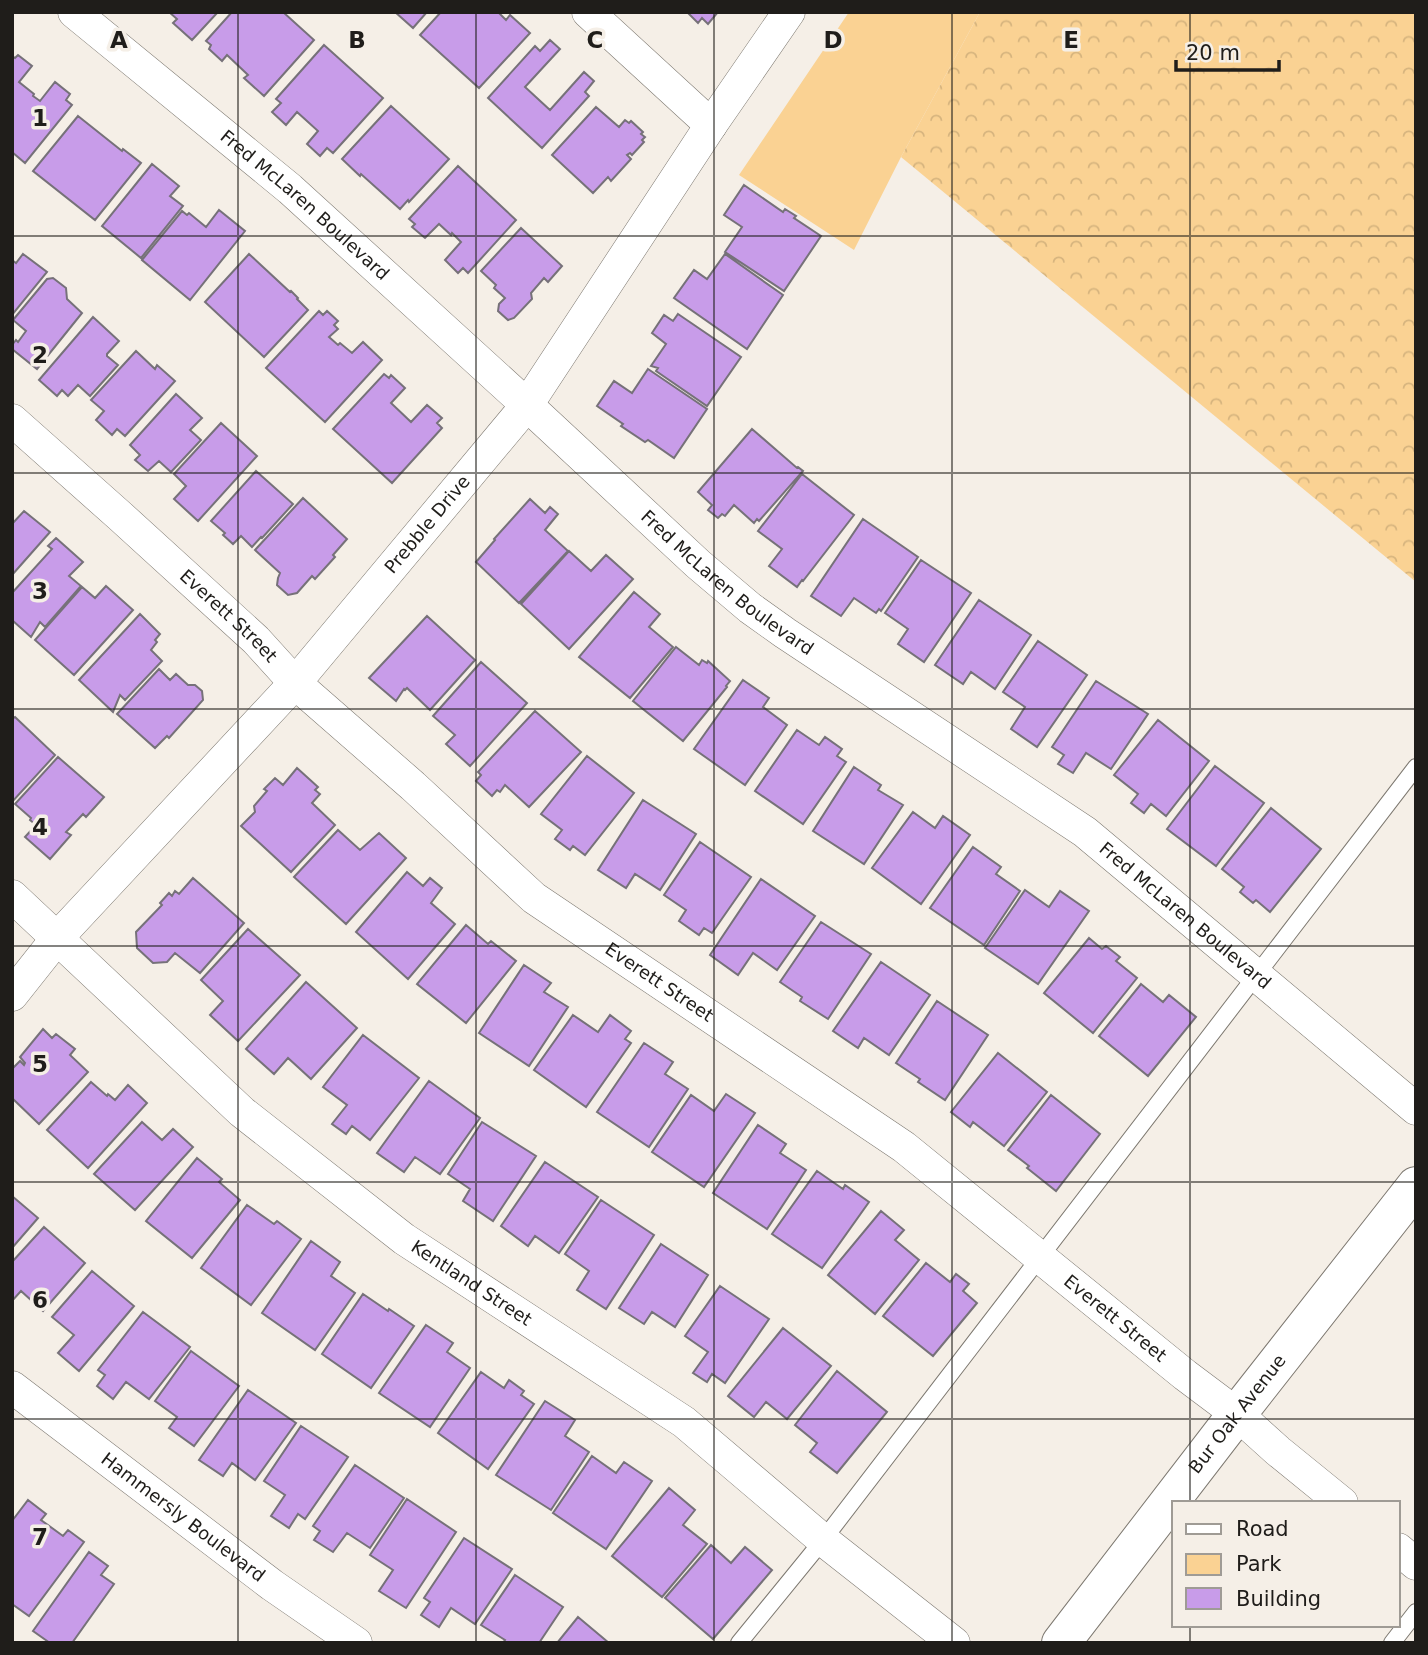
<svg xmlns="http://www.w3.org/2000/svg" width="1428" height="1655" viewBox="0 0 1428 1655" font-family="'DejaVu Sans',sans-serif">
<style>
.green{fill:#fad293}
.forest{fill:url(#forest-crowns)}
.building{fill:#c89ce9;stroke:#767179;stroke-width:2}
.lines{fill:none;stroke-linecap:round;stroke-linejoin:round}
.service-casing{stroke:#7d7870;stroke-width:18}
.minor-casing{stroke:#7d7870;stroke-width:33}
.tertiary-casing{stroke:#7d7870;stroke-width:40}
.service{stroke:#fff;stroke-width:16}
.minor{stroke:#fff;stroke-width:32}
.tertiary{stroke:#fff;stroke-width:38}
.grid{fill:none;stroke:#1f1d1a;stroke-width:2;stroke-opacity:0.55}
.labels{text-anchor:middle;stroke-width:7;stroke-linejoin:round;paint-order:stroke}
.street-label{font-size:18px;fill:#1f1d1a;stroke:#f5efe7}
.grid-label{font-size:23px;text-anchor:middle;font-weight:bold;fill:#1f1d1a;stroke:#f5efe7;stroke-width:7;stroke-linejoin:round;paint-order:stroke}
</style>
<defs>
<pattern id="forest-crowns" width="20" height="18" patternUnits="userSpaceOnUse" patternTransform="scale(1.75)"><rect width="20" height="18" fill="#fad293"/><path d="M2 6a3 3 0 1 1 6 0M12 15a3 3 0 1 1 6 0" fill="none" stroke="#d6b47e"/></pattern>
</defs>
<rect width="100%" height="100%" fill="#f5efe7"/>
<!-- green -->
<path class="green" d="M849,12H980L901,157L854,250L739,175Z"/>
<!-- forest -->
<path class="forest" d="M980,12H1416V582L901,157Z"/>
<!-- building -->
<path class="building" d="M169,12H218L192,40L173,23L177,19Z
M232,12H283L314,40L264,96L244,78L248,75L227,55L222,61L209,49L211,45L206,41Z
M395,12H427L413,28Z
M441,12H498L506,20L510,15L530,33L479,88L420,35Z
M687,12H718L708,24L702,18L698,23Z
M550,40L560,49L525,87L550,110L584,72L594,81L585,92L589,96L542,148L488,98L535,46L540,51Z
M324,45L383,98L333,153L327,148L320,156L307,144L318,131L297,112L286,125L272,112L281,103L276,99Z
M18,55L32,66L19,82L34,94L33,96L40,101L55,82L70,94L66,100L72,105L25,163L12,152V56L15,58Z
M391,106L449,159L409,202L408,200L400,209L361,174L360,176L342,159Z
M596,107L619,127L625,120L629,123L631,121L643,132L641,134L645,137L642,140L644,142L632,155L630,153L627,155L631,159L611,181L608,177L593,193L552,155Z
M78,116L122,151L123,149L141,163L95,220L33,171Z
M152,164L179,186L170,196L183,206L141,258L102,226Z
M458,166L516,220L468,273L463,268L458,273L445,260L461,242L452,233L451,235L439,224L425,238L412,227L415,224L409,219Z
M744,185L783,212L785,209L796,216L794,218L821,236L784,291L725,252L742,227L724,215Z
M219,210L245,231L190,300L142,260L182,211L187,215L189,213L206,227Z
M521,228L562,266L548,282L544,278L531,293L532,299L514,318L508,320L498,311L499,304L505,298L494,288L496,285L481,271Z
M23,254L47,272L12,315V260L16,263Z
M249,254L290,292L291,291L298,298L297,299L308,310L264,357L205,302Z
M725,254L783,295L747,349L674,298L694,270L707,279Z
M53,278L66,288L67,299L82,313L37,369L12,349V345L16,340L18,342L26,331L13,320L47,279Z
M319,311L323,315L327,311L338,321L334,325L338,329L329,337L338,345L340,343L352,353L363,342L382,360L325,422L266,368Z
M678,314L741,357L707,406L656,371L658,368L651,366L666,344L652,333L664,315L673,321Z
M93,317L119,341L107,354V356L118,365L90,396L78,385L68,396L62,390L57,396L39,380Z
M136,351L155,369L157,365L175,381L125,436L117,429L112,435L96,420L104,411L91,400Z
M648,369L707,409L674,458L648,440L645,442L621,426L623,424L597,406L614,381L632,393Z
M384,374L389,378L391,375L405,388L391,403L411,422L427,405L442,418L437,423L442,428L392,483L333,429Z
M176,394L202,418L190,430L201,440L171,472L159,461L148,471L135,460L140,455L130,445Z
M221,423L257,456L198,521L174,499L186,486L174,474Z
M752,429L797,468L798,467L803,471L759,521L757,519L754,523L734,505L725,516L722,514L718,518L708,510L712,505L698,492Z
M256,471L293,504L262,538L261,537L252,547L241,536L233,544L223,535L225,533L211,521Z
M802,474L854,515L803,581L802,580L797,587L769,566L782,549L758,531Z
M303,498L347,539L333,555L335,557L315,579L312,576L297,593L288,595L277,585L278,578L280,573L255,550Z
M530,499L545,513L550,507L558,514L545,530L568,551L519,603L476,562L495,540L494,539Z
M24,511L50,532L12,575V524Z
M863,519L918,557L881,611L879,609L876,613L854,598L841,616L811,596Z
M56,538L83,562L69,576L81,586L45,627L40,622L31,637L12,620V593L52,549L48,546Z
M569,551L591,571L606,555L633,579L569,649L521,604Z
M921,560L971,593L924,662L898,644L908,629L885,613Z
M106,586L133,610L74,675L35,640L82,587L95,598Z
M634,592L660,614L649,627L673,647L630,698L579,657Z
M979,600L1031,635L995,689L971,672L963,684L935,665Z
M140,614L160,634L155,640L157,642L151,650L162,661L125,700L120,695L113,712L79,680Z
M427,616L475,660L430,710L407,688L405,690L404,689L396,701L369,678Z
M1038,641L1087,675L1037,747L1011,729L1025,707L1003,692Z
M676,647L699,665L702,660L707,663L708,661L730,681L726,686L727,687L683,741L633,701Z
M481,662L527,703L470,766L446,744L455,735L433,716Z
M159,669L170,680L176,674L188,685H195L202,691L203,700L169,738L167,736L155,748L117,714Z
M743,680L769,698L763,707L787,725L745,785L694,749Z
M1096,681L1148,714L1111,769L1086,753L1073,773L1058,764L1064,755L1052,747Z
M535,711L581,752L529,807L505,785L500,792L497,790L492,796L476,781L481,775L478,772Z
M15,717L55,755L12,802V719Z
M1158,720L1209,761L1166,816L1151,804L1144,813L1131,803L1138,794L1114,775Z
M797,730L819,745L825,737L842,749L837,756L846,762L803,824L755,791Z
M587,756L634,793L585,855L573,846L570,850L555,839L562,830L541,814Z
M58,757L104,797L86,817L83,814L66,832L71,835L50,859L25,837L36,825L30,820L31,818L15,804Z
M1215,766L1264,803L1216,866L1167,829Z
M854,767L881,785L878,790L903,805L864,864L813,831Z
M297,768L318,787L315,790L320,794L312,803L335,825L291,872L241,826L255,812L254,806L267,791L264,789L275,778L283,785Z
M643,800L696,834L660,890L635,874L626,888L598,870Z
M1271,808L1321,849L1270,912L1256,900L1253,903L1240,892L1244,887L1222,869Z
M913,812L935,828L943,816L970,835L921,904L872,868Z
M338,830L360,850L379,833L406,858L346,924L294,877Z
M700,842L751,877L712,933L704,928L699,935L679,921L686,910L664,895Z
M973,847L1001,867L996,874L1020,891L984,945L930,908Z
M407,872L423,886L430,878L442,888L431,903L455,924L408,979L356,932Z
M193,878L244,923L200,973L175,953L167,962L153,963L137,948L136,932L162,905L160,903L169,893L172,896L175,891L179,894Z
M761,879L815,916L777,970L753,953L738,975L710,955Z
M1025,890L1049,907L1060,891L1089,911L1038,984L985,948Z
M821,922L871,954L828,1019L800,1001L802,997L780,982Z
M466,925L488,944L491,941L516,961L466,1023L417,984Z
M248,929L300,975L238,1041L210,1015L223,1001L201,980Z
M1089,938L1102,949L1106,946L1120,957L1116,961L1137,978L1093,1033L1044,993Z
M881,962L930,995L889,1055L864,1038L858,1048L833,1031Z
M524,965L551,983L544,992L568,1007L529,1066L479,1033Z
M306,982L357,1028L311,1079L288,1058L274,1074L246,1049Z
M1141,984L1163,1002L1169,995L1196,1017L1148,1076L1099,1036Z
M937,1001L988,1035L945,1100L918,1082L920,1079L896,1063Z
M573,1015L598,1032L610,1015L631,1031L625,1039L631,1043L586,1107L534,1070Z
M43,1029L52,1038L56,1034L75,1049L70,1055L88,1072L39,1124L12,1098V1069L20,1061L24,1065L25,1063L20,1057Z
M363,1035L419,1078L370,1140L352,1126L346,1134L332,1124L347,1105L323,1087Z
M644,1043L673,1062L665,1074L688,1089L649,1147L597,1112Z
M998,1053L1047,1092L1004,1146L973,1122L970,1127L951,1112Z
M429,1081L480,1118L440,1174L415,1157L404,1172L377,1153Z
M91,1082L107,1096L108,1094L115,1100L128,1085L147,1103L88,1168L47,1130Z
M726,1094L755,1113L704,1187L652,1152L691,1095L714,1111Z
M1051,1095L1100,1134L1056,1191L1027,1168L1029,1166L1008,1150Z
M142,1122L162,1140L173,1129L193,1147L135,1210L94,1174Z
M482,1122L536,1156L493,1221L463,1201L470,1189L448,1174Z
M758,1125L786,1144L780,1153L806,1170L767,1229L713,1193Z
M197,1158L222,1179L219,1182L240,1200L192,1258L146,1221Z
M545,1162L598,1197L559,1253L535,1236L528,1246L501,1226Z
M817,1171L843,1189L845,1185L869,1202L822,1268L772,1234Z
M12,1196L38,1218L12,1248Z
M601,1200L654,1235L606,1309L577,1290L589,1271L565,1254Z
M247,1205L274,1224L277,1221L301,1239L251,1305L201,1268Z
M881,1211L904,1230L895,1240L919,1260L875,1314L828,1275Z
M44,1227L85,1263L43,1311L21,1291L12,1301V1262Z
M311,1241L340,1262L331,1276L355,1293L315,1350L262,1313Z
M661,1244L708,1275L675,1327L652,1312L644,1324L619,1308Z
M926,1263L950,1282L956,1274L969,1284L963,1291L977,1303L933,1356L883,1316Z
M92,1271L134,1306L79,1371L58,1353L74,1335L52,1317Z
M720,1286L769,1319L725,1383L712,1374L707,1382L693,1373L708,1352L685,1336Z
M363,1294L388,1311L389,1309L414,1326L371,1388L322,1354Z
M143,1312L190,1347L149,1399L126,1382L113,1399L97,1386L105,1375L98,1370Z
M426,1325L453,1343L447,1352L470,1368L430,1427L379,1393Z
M783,1328L831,1366L787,1419L766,1402L754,1417L728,1396Z
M191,1351L239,1386L194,1446L169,1428L177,1417L155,1401Z
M837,1371L887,1412L837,1473L810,1452L817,1443L795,1425Z
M481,1372L504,1388L509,1380L524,1391L521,1395L534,1404L488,1469L438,1433Z
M248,1390L296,1423L255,1480L232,1463L223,1476L199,1460Z
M545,1401L575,1420L565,1436L589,1452L551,1510L496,1475Z
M301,1426L348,1457L305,1519L298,1514L289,1528L271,1516L285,1495L264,1481Z
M592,1456L616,1473L624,1462L652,1481L606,1549L553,1513Z
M355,1465L404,1498L370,1548L347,1533L333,1552L314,1540L320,1531L313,1526Z
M669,1488L695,1510L683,1525L707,1544L662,1597L612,1556Z
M407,1499L456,1532L406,1608L379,1591L393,1570L370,1555Z
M28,1500L46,1514L41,1520L63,1536L68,1530L84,1542L29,1616L12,1604V1521Z
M464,1538L512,1569L475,1624L451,1608L439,1627L421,1615L430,1602L424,1598Z
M711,1545L731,1563L745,1547L772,1570L713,1639L665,1598Z
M89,1552L108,1566L101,1575L114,1584L72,1643H50L33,1631Z
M515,1575L563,1607L539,1643H503L505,1640L481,1625Z
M578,1617L609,1643H557Z"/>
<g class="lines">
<!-- service casing -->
<g class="service-casing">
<path id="service" d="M739,1643L823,1540L1416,767
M1392,1643L1416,1612"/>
</g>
<!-- minor casing -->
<g class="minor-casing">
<g id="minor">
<path id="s1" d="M74,12L290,189L527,405L698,564L750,608L785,633L1085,832L1416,1109"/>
<path d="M588,12L711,125"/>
<path id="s2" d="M12,420L120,516L256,640L295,683L413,786L534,898L904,1147L1185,1375L1237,1414L1278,1451L1342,1503"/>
<path id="s3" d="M12,896L242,1112L404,1239L684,1422L823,1540L954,1643"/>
<path id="s4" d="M12,995L58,937L295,683L527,405L711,125L789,12"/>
<path id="s5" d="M12,1387L272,1585L356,1643"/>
<path d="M1398,1549L1416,1564"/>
</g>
</g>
<!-- tertiary casing -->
<g class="tertiary-casing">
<g id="tertiary">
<path id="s6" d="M1061,1643L1237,1414L1416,1186"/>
</g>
</g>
<!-- service -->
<use href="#service" class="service"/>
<!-- minor -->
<use href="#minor" class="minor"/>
<!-- tertiary -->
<use href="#tertiary" class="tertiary"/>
</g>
<!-- grid -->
<path class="grid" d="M238,12V1643M476,12V1643M714,12V1643M952,12V1643M1190,12V1503M12,236H1416M12,473H1416M12,709H1416M12,946H1416M12,1182H1416M12,1419H1416M1190,1625V1643"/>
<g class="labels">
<!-- street labels -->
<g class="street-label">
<text dy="6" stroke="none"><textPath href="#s1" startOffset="301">Fred McLaren Boulevard</textPath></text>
<text dy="6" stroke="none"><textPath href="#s4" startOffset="628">Prebble Drive</textPath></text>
<text dy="6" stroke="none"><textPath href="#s1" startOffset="868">Fred McLaren Boulevard</textPath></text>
<text dy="6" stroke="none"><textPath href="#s2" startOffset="292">Everett Street</textPath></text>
<text dy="6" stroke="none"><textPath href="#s1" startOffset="1435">Fred McLaren Boulevard</textPath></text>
<text dy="6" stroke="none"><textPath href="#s2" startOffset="859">Everett Street</textPath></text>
<text dy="6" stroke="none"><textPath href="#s3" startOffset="602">Kentland Street</textPath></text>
<text dy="6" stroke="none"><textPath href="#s2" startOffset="1426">Everett Street</textPath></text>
<text dy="6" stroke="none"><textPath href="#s6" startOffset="289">Bur Oak Avenue</textPath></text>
<text dy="6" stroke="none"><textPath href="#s5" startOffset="215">Hammersly Boulevard</textPath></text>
</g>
</g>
<g class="grid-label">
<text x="119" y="48">A</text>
<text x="357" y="48">B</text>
<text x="595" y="48">C</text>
<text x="833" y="48">D</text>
<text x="1071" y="48">E</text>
<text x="40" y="126">1</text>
<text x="40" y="363">2</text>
<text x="40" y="599">3</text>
<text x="40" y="835">4</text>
<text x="40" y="1072">5</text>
<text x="40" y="1308">6</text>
<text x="40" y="1545">7</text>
</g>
<!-- border -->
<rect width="1428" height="1655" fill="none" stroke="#1f1d1a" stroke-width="28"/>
<!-- legend -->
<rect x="1172" y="1501" width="228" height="126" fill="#f5efe7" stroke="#9f9b95" stroke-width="2"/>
<rect x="1186" y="1524" width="35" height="10" fill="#ffffff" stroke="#9f9b95" stroke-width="2"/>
<text x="1236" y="1536" font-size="21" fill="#1f1d1a">Road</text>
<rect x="1186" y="1554" width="35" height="21" fill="#fad293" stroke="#9f9b95" stroke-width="2"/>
<text x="1236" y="1571" font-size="21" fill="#1f1d1a">Park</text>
<rect x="1186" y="1588" width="35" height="21" fill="#c89ce9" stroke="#9f9b95" stroke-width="2"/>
<text x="1236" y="1606" font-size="21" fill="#1f1d1a">Building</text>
<!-- scale -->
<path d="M1176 60v10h103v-10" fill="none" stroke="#1f1d1a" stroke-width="3.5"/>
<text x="1186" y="60" font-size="21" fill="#1f1d1a" stroke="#f5efe7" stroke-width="5" paint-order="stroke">20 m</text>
</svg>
